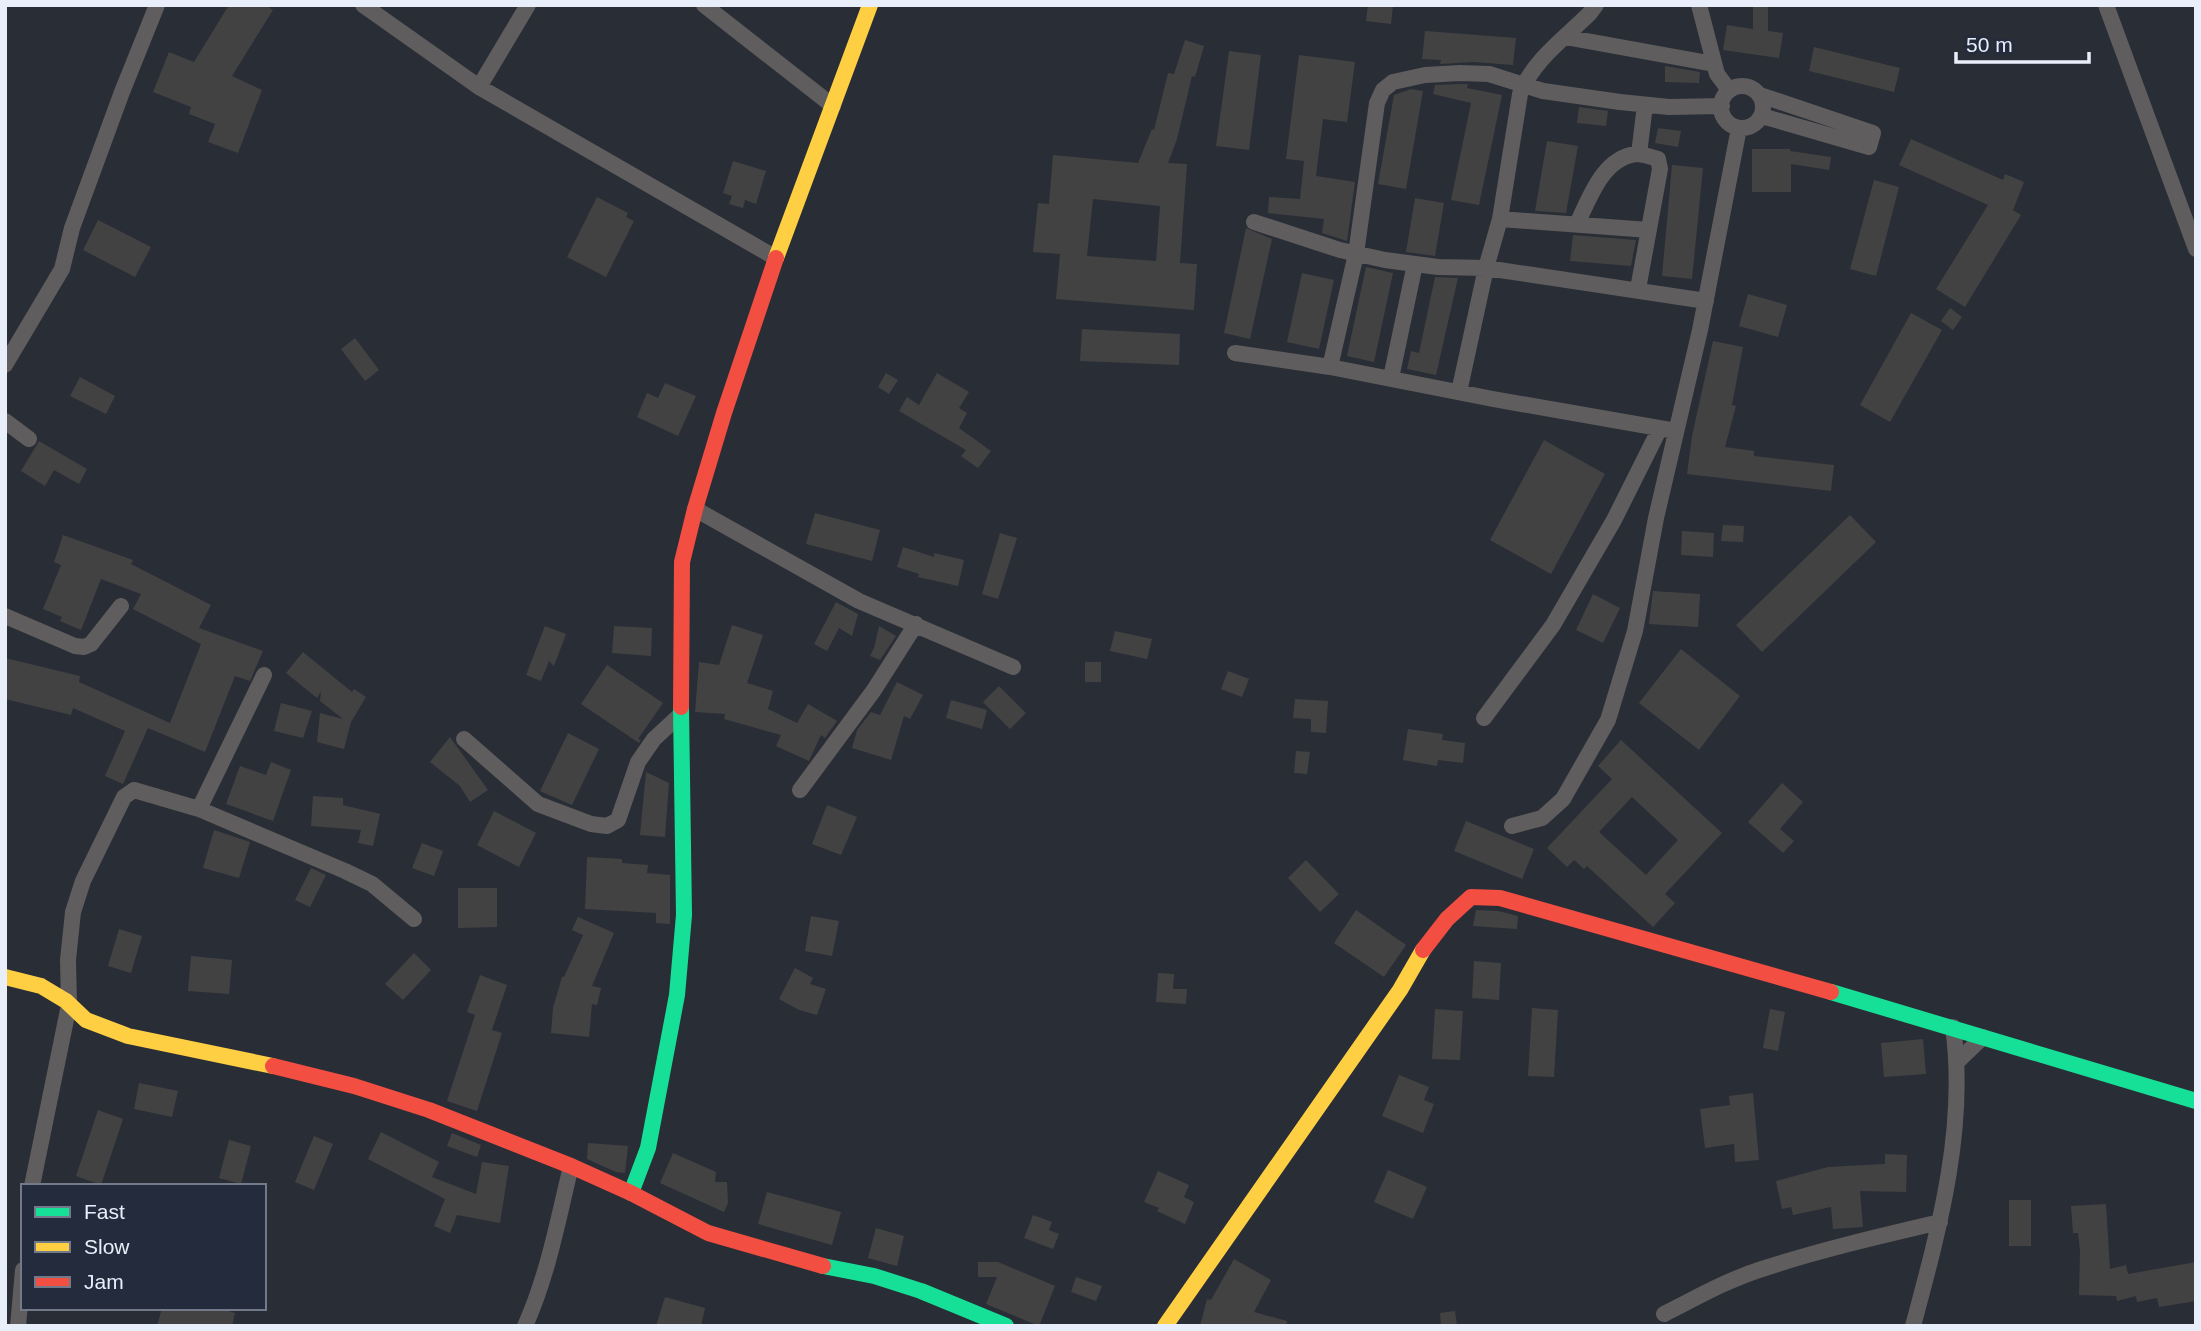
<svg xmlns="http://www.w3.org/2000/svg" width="2201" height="1331" viewBox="0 0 2201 1331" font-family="Arial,sans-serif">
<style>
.building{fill:#434243;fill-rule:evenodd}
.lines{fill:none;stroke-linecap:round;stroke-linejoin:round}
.street{stroke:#5f5d5d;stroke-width:16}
.fast{stroke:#16e098;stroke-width:16}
.slow{stroke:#ffcf43;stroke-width:16}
.jam{stroke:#f24e42;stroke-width:16}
</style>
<rect width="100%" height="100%" fill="#292d36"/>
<!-- building -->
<path class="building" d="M229,5H265L273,10L232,76L262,90L238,153L208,142L215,124L189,114L191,107L153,92L169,52L194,62Z
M1368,5H1393L1391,24L1366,21Z
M1753,5H1768V31L1783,33L1779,58L1723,50L1727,25L1753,29Z
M1425,31L1516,38L1513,65L1473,62L1440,64L1441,60L1422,59Z
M1185,40L1204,46L1195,77L1192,76L1177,139L1168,163L1187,164L1180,263L1197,264L1194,310L1056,299L1060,254L1033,252L1038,203L1049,204L1053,155L1138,163L1152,129L1154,130L1168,73L1174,74ZM1093,199L1160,206L1156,261L1087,256Z
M1814,47L1900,68L1894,92L1809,71Z
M1229,51L1261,55L1249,150L1216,146Z
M1299,55L1355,62L1347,122L1323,119L1316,176L1355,182L1347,241L1322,233L1324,219L1268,213L1269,197L1300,199L1304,161L1286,159Z
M1665,66L1700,72L1699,83L1665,82Z
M1460,84H1468L1467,88L1502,95L1479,205L1451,200L1471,103L1433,94L1435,85Z
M1411,89L1423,91L1406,189L1378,184L1394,95Z
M1579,107L1608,111L1606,126L1577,123Z
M1658,128L1681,131L1678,147L1655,143Z
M1911,139L2003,180L2005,174L2024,182L2013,210L2021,215L1965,307L1936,289L1988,205L1899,165Z
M1547,141L1578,146L1566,213L1535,211Z
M1752,149H1790V151L1831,157L1829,170L1791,164V192H1752Z
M733,161L766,171L756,204L745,200L743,208L729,204L732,196L723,193Z
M1672,165L1703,168L1692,279L1662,276Z
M1874,180L1899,187L1876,276L1850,269Z
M597,197L628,213L626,217L634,221L606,277L567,257Z
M1415,198L1444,203L1435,256L1406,252Z
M98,220L151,247L135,277L83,250Z
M1246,228L1272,239L1250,339L1224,333Z
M1573,235L1636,240L1631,266L1570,261Z
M1366,267L1393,273L1374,362L1347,356Z
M1302,273L1334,280L1319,349L1287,342Z
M1435,277L1458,278L1436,375L1407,369L1411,351L1419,353Z
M1748,294L1787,305L1778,337L1739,326Z
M1950,308L1962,317L1953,330L1941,321Z
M1911,313L1942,330L1890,422L1860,405Z
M1082,329L1180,334L1179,365L1080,361Z
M355,338L379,370L365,381L341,349Z
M1713,341L1743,347L1732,405L1736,406L1725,447L1754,451V456L1834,465L1831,491L1687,474L1692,436Z
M886,373L898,380L889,394L878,387Z
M937,373L969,392L959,408L967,413L959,428L991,451L978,468L961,456L966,450L899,411L907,397L919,405Z
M80,377L115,396L106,414L70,396Z
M665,383L696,396L678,436L637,417L647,393L658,398Z
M1544,440L1605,474L1551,574L1490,540Z
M39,441L87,469L79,484L54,470L45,486L21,471Z
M815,513L880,530L872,561L806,544Z
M1850,515L1876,542L1762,652L1736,625Z
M1723,525L1744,526L1743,542L1721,541Z
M1682,531L1714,533L1713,557L1681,555Z
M1000,533L1017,538L998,599L982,594Z
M63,535L133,560L131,564L211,605L199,628L263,651L250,681L235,676L205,752L148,728L123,784L105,776L125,731L73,708L71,715L5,699V658L80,676L79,682L170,723L201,644L133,609L141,594L101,579L81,630L60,621L62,617L43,609L61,565L54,562Z
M903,547L934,557V553L964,560L958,586L918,577L919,574L897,567Z
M1653,591L1700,594L1698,627L1649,624Z
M1593,594L1620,608L1603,643L1576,630Z
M836,602L858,614L852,636L839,628L827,651L814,644Z
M732,625L763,635L747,683L773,691L768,709L797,723L808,704L837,721L825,738L821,735L809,761L776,746L781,735L724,719L725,714L695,712L699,662L719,665Z
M545,626L566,634L554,666L549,661L541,681L526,675Z
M614,626L652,628L651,656L612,653Z
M879,626L896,636L880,660L870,656L874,648Z
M1115,631L1152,639L1147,659L1110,651Z
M1681,649L1740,696L1699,750L1639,703Z
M303,652L352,692L354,689L366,697L351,722L344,749L317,742L320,713L343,719L320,701L321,691L317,698L286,673Z
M1085,662H1101V682H1085Z
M607,665L663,703L638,739L641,740L639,743L581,704Z
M1228,671L1249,679L1242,697L1221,689Z
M897,682L923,695L910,719L904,716L891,760L852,748L857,730L871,712L880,715Z
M999,686L1026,713L1010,729L983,702Z
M1295,699L1328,701L1326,733L1311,732V719L1293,718Z
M951,700L987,710L982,729L946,718Z
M281,703L312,711L303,738L274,731Z
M1408,729L1443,734L1442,740L1465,743L1463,763L1438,760L1437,766L1403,760Z
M568,733L599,749L572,805L540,791Z
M450,737L488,790L470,802L460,786L430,762Z
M1621,740L1722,833L1665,894L1675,903L1653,927L1587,866L1584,869L1574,860L1567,867L1547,848L1612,779L1598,766ZM1632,797L1678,840L1646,875L1599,832Z
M1296,751L1310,752L1307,774L1294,773Z
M271,762L291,770L273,821L226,804L240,766L266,775Z
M646,772L669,783L665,837L640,835Z
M1782,783L1803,802L1780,829L1794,841L1783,853L1748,822Z
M313,796L343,798V805L380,814L373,846L358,843L361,830L311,826Z
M827,805L857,817L841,855L812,844Z
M494,811L536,833L519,867L477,845Z
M1466,821L1534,849L1522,879L1454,851Z
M214,830L250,842L239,878L203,868Z
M422,843L443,851L434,876L412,868Z
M587,857L622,859V863L648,865L647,873L670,875V924L656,923V913L585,909Z
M1306,860L1339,894L1320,912L1288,878Z
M311,868L326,875L310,907L295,900Z
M458,888H497V927L458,928Z
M1356,910L1406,945L1384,977L1334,943Z
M1476,910L1498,911L1518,916L1517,929L1473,926Z
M811,916L839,921L832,956L805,951Z
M578,917L614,933L592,986L601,988L597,1005L592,1004L589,1037L551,1033L553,1008L562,977H564L583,935L572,930Z
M119,929L142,936L131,973L108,966Z
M414,953L431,970L403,1000L385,984Z
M191,956L232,960L229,994L188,991Z
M1474,961L1501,963L1499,1000L1472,998Z
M795,968L813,978L810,984L826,989L817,1015L799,1010L779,999Z
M1158,973L1174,974L1173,989H1187L1186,1004L1156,1002Z
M480,975L507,985L492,1030L502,1033L477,1111L447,1101L475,1015L467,1012Z
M1532,1008L1558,1010L1554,1077L1528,1076Z
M1435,1009L1463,1011L1460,1060L1432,1059Z
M1770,1009L1785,1012L1778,1051L1763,1048Z
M1923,1039L1926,1074L1884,1077L1881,1043Z
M1399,1075L1429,1087L1424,1100L1434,1104L1423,1133L1382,1116Z
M139,1083L178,1091L172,1117L134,1109Z
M1753,1093L1759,1160L1735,1162L1734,1144L1705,1148L1700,1109L1730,1105L1729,1096Z
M98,1110L123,1119L101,1185L76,1176Z
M381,1132L439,1162L432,1177L476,1194L482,1162L509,1166L500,1223L457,1215L450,1233L434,1226L445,1199L368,1159Z
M452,1133L481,1145L477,1157L447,1146Z
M314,1136L333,1144L314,1190L295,1182Z
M229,1140L251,1146L241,1184L219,1178Z
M588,1143L628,1146L625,1173L616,1172L587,1159Z
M673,1153L716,1172L715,1182H727L728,1203L724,1212L660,1183Z
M1885,1154L1907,1155L1906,1192L1860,1191L1863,1227L1833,1229L1831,1207L1793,1215L1791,1207L1782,1209L1776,1181L1828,1167L1885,1164Z
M1388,1170L1427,1187L1413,1219L1374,1202Z
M1158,1171L1189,1185L1184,1197L1194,1202L1185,1224L1157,1211L1159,1208L1144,1202Z
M767,1192L841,1212L832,1245L758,1224Z
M2009,1200H2031V1246H2009Z
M2106,1204L2110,1269L2126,1265L2128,1274L2196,1262V1301L2159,1307L2157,1298L2137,1302L2136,1296L2117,1301L2116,1296L2079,1295L2080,1251L2078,1233H2073L2071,1206Z
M1033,1215L1052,1222L1049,1230L1059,1234L1053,1249L1024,1238Z
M876,1228L904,1236L897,1266L868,1258Z
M1234,1259L1271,1280L1254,1312L1287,1321L1286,1326H1200L1207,1299L1211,1300Z
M978,1262H998L1055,1286L1039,1326L986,1304L997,1277H978Z
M1076,1277L1102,1286L1096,1301L1071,1292Z
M665,1297L705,1308L701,1326H656Z
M162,1308H219L235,1313L232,1326H157Z
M1455,1311L1457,1326H1441L1440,1313Z"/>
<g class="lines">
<!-- street -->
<path class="street" d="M363,5L479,87L776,258
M704,5L833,106
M1699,5L1717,74L1729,90
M2106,5L2196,249
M1565,37L1714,64
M1721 107a21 21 0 1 1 42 0a21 21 0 1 1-42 0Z
M479,87L528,5
M1760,95L1873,133L1869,147L1762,116
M1639,154L1645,105
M1500,219L1649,230
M1254,222L1340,250L1385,260L1438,267L1486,268L1706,301
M1577,224C1590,197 1603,158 1636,154C1643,154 1651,157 1658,159L1660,169L1638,289
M1235,353L1330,367L1493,399L1676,431
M5,365L62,269L72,228L122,92L157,5
M1330,367L1356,254L1377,103L1383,90L1393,82L1425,75L1460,73L1489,74L1543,91L1620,102L1669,107L1722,106
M1391,378L1415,264
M1459,392L1486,268L1500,219L1520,94C1533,60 1565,38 1590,13L1596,5
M5,421L29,439
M695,509L859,601L1013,667
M5,616L75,646L84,647L91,644L121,606
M1484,718L1553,625L1614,520L1660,428
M464,739L538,804L591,824L607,826L618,820L638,762L654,739L681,714
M800,790L874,690L916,624
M199,809L264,675
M1512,826L1542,818L1563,799L1608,720L1635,631L1656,518L1700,330L1739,128
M1958,1061L1983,1037
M32,1186L69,1005L68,960L73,912L83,881L124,797L134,790L199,809L345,871L372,884L414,919
M1664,1314C1696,1298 1727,1280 1762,1269C1820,1250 1880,1236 1940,1222
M18,1326L23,1270
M525,1326C548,1275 558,1220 571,1166
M1913,1326C1939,1229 1967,1128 1953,1027"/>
<!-- fast -->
<path class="fast" d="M1831,992L2196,1101
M631,1193L648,1148L677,995L684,915L681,707
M823,1266L874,1276L921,1291L1006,1326"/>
<!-- slow -->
<path class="slow" d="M776,258L870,5
M5,977L41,986L66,1001L86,1020L128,1036L273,1066
M1165,1326L1400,990L1423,950"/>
<!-- jam -->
<path class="jam" d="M681,707L682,562L695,509L724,413L776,258
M1423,950L1447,919L1471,897L1500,898L1831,992
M273,1066L354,1086L429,1110L571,1166L631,1193L708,1233L823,1266"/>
</g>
<!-- border -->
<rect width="2201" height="1331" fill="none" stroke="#e8effa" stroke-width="14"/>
<!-- legend -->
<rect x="21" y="1184" width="245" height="126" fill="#232b3c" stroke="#727988" stroke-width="2"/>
<rect x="35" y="1207" width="35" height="10" fill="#16e098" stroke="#727988" stroke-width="2"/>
<text x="84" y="1219" font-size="21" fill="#e8effa">Fast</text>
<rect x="35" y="1242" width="35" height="10" fill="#ffcf43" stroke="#727988" stroke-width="2"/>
<text x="84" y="1254" font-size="21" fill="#e8effa">Slow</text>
<rect x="35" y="1277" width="35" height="10" fill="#f24e42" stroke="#727988" stroke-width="2"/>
<text x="84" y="1289" font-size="21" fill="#e8effa">Jam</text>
<!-- scale -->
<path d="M1956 52v10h133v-10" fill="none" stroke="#e8effa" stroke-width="3.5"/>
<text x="1966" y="52" font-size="21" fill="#e8effa" stroke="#232b3c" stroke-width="5" paint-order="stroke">50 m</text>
</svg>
